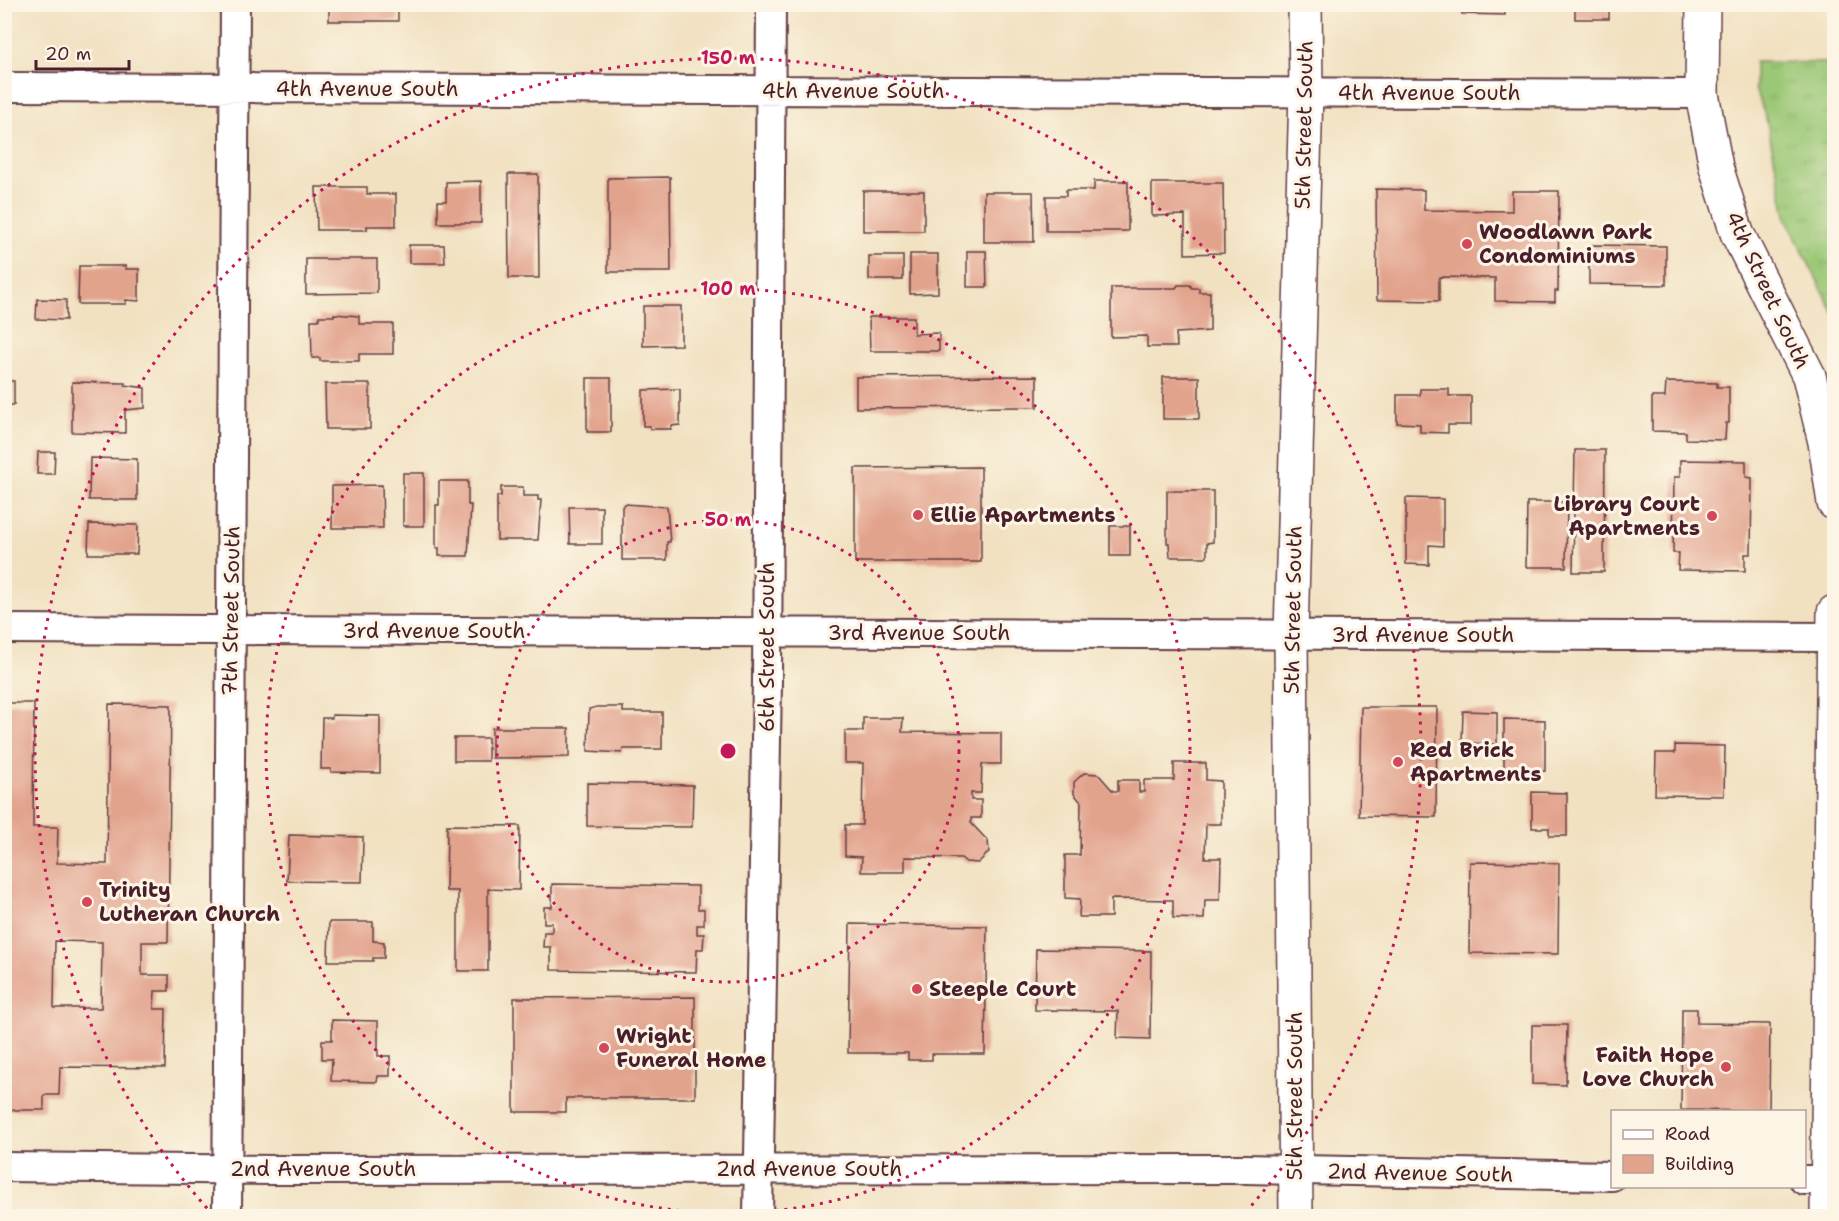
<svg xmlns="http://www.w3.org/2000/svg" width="1839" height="1221" viewBox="0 0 1839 1221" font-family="'Shantell Sans',sans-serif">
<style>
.grass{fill:url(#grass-tufts);stroke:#727450;stroke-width:1.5}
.building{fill:#e2a38d;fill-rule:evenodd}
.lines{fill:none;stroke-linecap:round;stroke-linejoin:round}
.minor-casing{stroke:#633c42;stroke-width:32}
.tertiary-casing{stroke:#633c42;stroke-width:36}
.minor{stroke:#fff;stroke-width:28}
.tertiary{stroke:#fff;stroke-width:33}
.ring{fill:none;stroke:#c2185b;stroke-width:3;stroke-dasharray:3 6}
.poi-dot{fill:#d1495b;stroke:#fcf5e5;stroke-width:2}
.labels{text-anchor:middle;stroke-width:6;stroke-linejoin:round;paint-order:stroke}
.street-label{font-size:21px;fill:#4a1f2b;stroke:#fcf5e5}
.poi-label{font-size:21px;font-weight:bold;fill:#4a1f2b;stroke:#fcf5e5;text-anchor:start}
.centre{fill:#c2185b;stroke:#fcf5e5;stroke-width:3}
.ring-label{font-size:18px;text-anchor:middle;font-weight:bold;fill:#c2185b;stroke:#fcf5e5;stroke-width:6;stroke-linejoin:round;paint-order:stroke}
</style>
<defs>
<pattern id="grass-tufts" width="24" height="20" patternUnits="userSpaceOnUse" patternTransform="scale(1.5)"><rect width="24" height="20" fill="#9bc876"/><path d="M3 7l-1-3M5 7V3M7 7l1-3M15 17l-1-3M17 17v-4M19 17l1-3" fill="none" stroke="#87ab66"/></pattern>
</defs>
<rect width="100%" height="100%" fill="#fcf5e5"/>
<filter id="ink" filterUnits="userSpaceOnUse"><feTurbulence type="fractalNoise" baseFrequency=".0167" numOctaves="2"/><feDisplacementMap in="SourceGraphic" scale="12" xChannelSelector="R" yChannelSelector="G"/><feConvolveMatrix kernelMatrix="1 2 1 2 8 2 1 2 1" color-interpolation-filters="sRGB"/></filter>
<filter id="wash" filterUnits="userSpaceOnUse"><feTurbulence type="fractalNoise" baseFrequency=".008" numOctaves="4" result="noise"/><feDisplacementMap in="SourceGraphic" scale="24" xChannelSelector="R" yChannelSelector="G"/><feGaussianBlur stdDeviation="1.35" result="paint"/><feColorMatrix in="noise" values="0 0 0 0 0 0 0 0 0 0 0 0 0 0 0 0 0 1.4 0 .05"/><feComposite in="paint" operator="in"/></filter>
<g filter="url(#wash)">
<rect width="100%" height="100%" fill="#f1e1c1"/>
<!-- grass -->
<path class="grass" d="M1755,62L1834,63V314L1787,220L1766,118L1755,89Z"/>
<g id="blocks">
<!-- building -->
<path class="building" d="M329,4H398V21H329Z
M1462,4H1505V15L1462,14Z
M1575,4H1609V19H1575Z
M508,174H538L539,278H509Z
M670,177L671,272H608V178Z
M481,181V223H438V201H446V182Z
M1094,181H1128V231H1046V196H1066V190H1094Z
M1152,183H1223L1224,253L1185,254V215L1152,216Z
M316,187H367V194H396V226H367V230H317Z
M1376,189L1424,190V210L1512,211V191H1559L1558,291H1555V302L1495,301V278L1439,277V301L1377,300Z
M863,191H924V231H863Z
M984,192H1033L1034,242H984Z
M409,245H444L445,263H409Z
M1589,245L1666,246V285L1589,284Z
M967,251H986L987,287H967Z
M910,254H938V293L910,294Z
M869,256H903V280H869Z
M306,259H377V293L306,294Z
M79,266H126V269H139V301L126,300V304H78Z
M1178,285H1190L1192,288H1199V292H1210V331L1176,333L1177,347H1147V336L1111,337V288H1176Z
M37,299L66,300V320L36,319Z
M643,306H681V345L643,346Z
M334,314L359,316V324H393V354H359V361H320V358H312L311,320H319V316H334Z
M869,317H914V334L939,333V351H870Z
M1037,376V407L856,408V377Z
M1163,377H1199V419H1163Z
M587,378H611V432H587Z
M4,381H14V405H4Z
M72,382L125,383V385L145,388V408L125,410V433L72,432Z
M1666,382L1717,383V387H1729V423H1726L1725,440L1686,439V432L1652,431V397H1665Z
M325,384H370V429H326Z
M680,389V425L671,426V429H650V426H643V390Z
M1420,389H1449V396H1471V425H1448V433L1420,432V424L1397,423V395H1420Z
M1575,450H1605L1604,572H1573Z
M38,452H55L54,474H37Z
M90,458L137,459V500H89Z
M1680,460L1746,461V477L1752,478L1751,554H1745V571L1678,570L1679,553H1673L1674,477H1680Z
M981,467V562H855V468Z
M403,473H424V526H403Z
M439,481H468V505H471L468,556H439V548H436V505H439Z
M382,485L383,528H332V486Z
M501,487H523V496H538V500H541L538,540H497V496H501Z
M1167,491H1213V542L1207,543V557H1170L1169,543H1167Z
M1406,498L1443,499V546L1429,545V565L1406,564Z
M1527,502H1567L1566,567H1526Z
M625,504L667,507L670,542H667V560H622V507Z
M569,507H602V544H570Z
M89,524L138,525L137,554H88Z
M1110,526H1130V556H1110Z
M4,703H34L33,827H58L57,863L107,864L109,704L171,705L168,942H142V975H169V991H155L154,1009H166L165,1068L60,1067L59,1095H44V1110H4ZM55,941L102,942L101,1008H54Z
M597,707H623V712H662V749H623L622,753L588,751L589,709Z
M1361,707H1437L1436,817L1359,816Z
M1463,711L1497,712V744L1462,743Z
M332,715L380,716V773L331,772V769H321L322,718H332Z
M863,718H903L902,732L1001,733V764H982L981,793H971V800H981V818H971V823L988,841L989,852L978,863L966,862L961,858L905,857V872H861L862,857L845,856V825H862L863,763H845V731H863Z
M1504,719L1545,720V771H1504Z
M492,728H569V757L492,758Z
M454,738H488V761H454Z
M1675,745L1725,746L1724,796L1655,795L1656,753H1675Z
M1174,763H1206V780L1221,781V824H1206L1205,858H1221L1220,900H1205L1204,919L1173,918V900L1111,899V917H1079L1080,899L1065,898V855H1080L1081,802L1074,794V782L1084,773L1098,774L1113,791H1118V780H1139V792H1144V780H1174Z
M587,783L693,785L692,827L587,826Z
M1532,792L1567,793V836H1549V828H1532Z
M447,825L520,826L519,890L488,889V971H458V891H446Z
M289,835L363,837L362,882L287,881Z
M1470,862L1559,863L1558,954L1469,953Z
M552,884L698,886V909H704V925H697V934H704L703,949H697L696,972L551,970V947H543L544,932H552V923H544V907H552Z
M329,922H373V941L384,942V958H373V961H328Z
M850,924L987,926L985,1054H932V1060H908V1053H848Z
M1036,949L1151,951L1150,1039L1117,1038L1118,1011L1035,1010Z
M695,997V1098H566V1112H514V998Z
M1682,1009H1697V1023L1770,1024L1769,1111L1681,1110Z
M332,1020L378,1021V1056H390V1076H378L377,1082L331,1081L332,1059H322V1040H332Z
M1532,1025H1567L1566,1085L1532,1084Z"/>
</g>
</g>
<g filter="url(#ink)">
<use href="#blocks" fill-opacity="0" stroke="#633c42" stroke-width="1.5"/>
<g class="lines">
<!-- minor casing -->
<g class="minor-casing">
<path id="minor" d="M4,87L1702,94
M4,629L1834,637
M4,1167L275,1170L1245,1169L1612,1176
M1804,1180H1834
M227,1216L235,4
M758,1216L767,681L771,4"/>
</g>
<!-- tertiary casing -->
<g class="tertiary-casing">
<path id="tertiary" d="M1703,4L1702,94L1716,167L1737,233L1809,376L1825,442L1834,503
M1296,1216L1291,635L1306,92L1305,4
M1827,1216L1834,612"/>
</g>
<!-- minor -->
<use href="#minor" class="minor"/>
<!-- tertiary -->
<use href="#tertiary" class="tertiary"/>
</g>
</g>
<!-- distance rings -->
<g class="ring">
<circle cx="728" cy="751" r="231"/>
<circle cx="728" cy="751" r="462"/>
<path d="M213 1215A693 693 0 1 1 1243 1215"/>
</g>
<!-- markers -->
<g class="poi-dot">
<circle cx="1467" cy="244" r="6"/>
<circle cx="918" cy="515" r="6"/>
<circle cx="1712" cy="516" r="6"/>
<circle cx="1398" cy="762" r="6"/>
<circle cx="87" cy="902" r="6"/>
<circle cx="917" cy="989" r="6"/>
<circle cx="604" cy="1048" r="6"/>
<circle cx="1726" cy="1067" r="6"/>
</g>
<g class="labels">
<!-- street labels -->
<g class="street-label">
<text x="367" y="96">4th Avenue South</text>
<text x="853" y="98">4th Avenue South</text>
<text x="1429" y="100">4th Avenue South</text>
<text transform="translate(1304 125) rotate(-89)" y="7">5th Street South</text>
<text transform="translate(1768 290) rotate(65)" y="7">4th Street South</text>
<text transform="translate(1293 610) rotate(-89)" y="7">5th Street South</text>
<text transform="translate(231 611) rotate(-89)" y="7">7th Street South</text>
<text x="434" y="638">3rd Avenue South</text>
<text x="919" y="640">3rd Avenue South</text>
<text x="1423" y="642">3rd Avenue South</text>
<text transform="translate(767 647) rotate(-90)" y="7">6th Street South</text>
<text transform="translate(1295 1096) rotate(-90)" y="7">5th Street South</text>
<text x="323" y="1176">2nd Avenue South</text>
<text x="809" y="1176">2nd Avenue South</text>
<text transform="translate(1420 1173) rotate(1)" y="7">2nd Avenue South</text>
</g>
<!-- poi labels -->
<g class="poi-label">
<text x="1479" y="239">Woodlawn Park<tspan x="1479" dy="24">Condominiums</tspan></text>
<text x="1700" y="511" text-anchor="end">Library Court<tspan x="1700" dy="24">Apartments</tspan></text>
<text x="930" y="522">Ellie Apartments</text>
<text x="1410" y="757">Red Brick<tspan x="1410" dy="24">Apartments</tspan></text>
<text x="99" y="897">Trinity<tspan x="99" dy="24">Lutheran Church</tspan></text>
<text x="929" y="996">Steeple Court</text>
<text x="616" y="1043">Wright<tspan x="616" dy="24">Funeral Home</tspan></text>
<text x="1714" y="1062" text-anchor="end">Faith Hope<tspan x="1714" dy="24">Love Church</tspan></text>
</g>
</g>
<circle cx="728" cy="751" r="9" class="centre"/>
<g class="ring-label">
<text x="728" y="64">150 m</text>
<text x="728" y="295">100 m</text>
<text x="728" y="526">50 m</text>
</g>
<!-- margin -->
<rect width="1839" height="1221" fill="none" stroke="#fcf5e5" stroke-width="24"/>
<!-- legend -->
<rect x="1611" y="1110" width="195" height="78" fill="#fcf5e5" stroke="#b59f9b" stroke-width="1.5"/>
<rect x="1623" y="1130" width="30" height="9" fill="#ffffff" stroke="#b59f9b" stroke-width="1.5"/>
<text x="1665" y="1140" font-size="18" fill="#4a1f2b">Road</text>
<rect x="1623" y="1155" width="30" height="18" fill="#e2a38d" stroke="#b59f9b" stroke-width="1.5"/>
<text x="1665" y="1170" font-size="18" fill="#4a1f2b">Building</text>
<!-- scale -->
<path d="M36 60v9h93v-9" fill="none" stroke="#4a1f2b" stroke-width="3"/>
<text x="45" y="60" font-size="18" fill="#4a1f2b" stroke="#fcf5e5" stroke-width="4.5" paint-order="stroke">20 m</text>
</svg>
